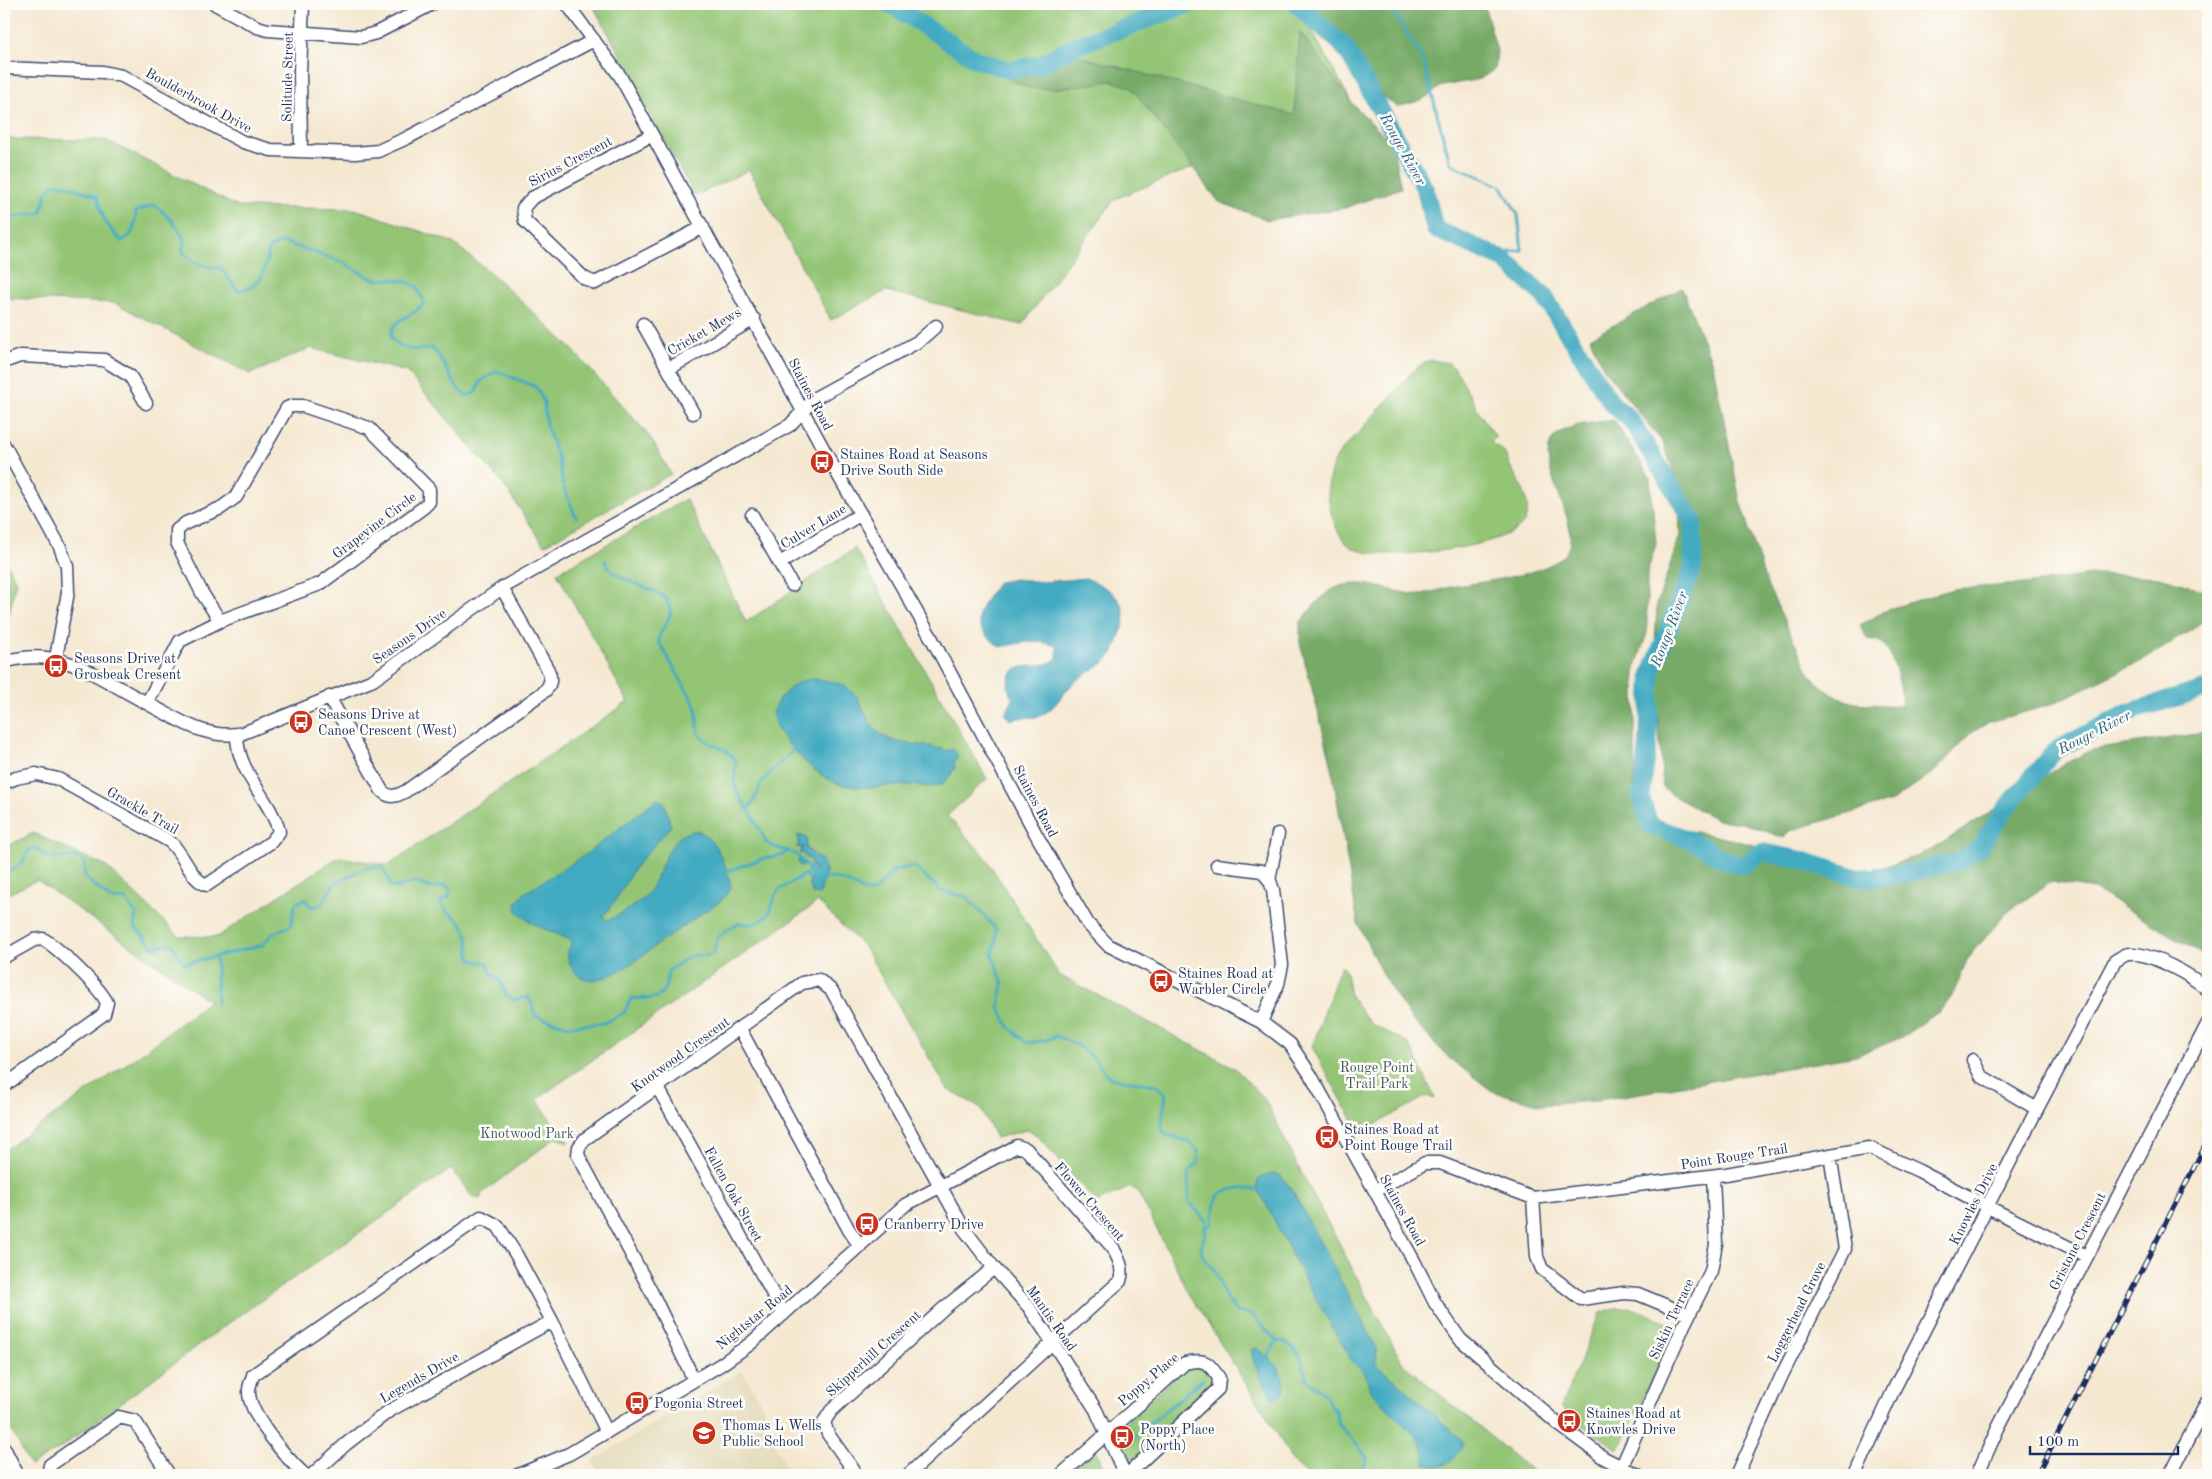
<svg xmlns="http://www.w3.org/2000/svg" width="2212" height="1479" viewBox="0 0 2212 1479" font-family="'Old Standard TT',serif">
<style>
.built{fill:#e4dbba}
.green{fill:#93c575;stroke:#577a6a;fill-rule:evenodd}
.forest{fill:#76aa66;stroke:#486c62}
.water{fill:#42aac1;stroke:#2e6c90}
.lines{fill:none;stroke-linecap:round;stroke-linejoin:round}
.stream{stroke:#42aac1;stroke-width:3}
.river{stroke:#42aac1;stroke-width:18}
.minor-casing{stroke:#3c4b6f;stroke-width:15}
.major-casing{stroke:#3c4b6f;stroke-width:18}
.minor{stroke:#fff;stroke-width:12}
.major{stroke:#fff;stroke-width:15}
.rail-casing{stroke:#1b2f5e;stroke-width:5}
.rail{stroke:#fdfcf7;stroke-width:3;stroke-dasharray:9;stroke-linecap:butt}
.labels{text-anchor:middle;stroke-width:5;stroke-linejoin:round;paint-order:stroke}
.street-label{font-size:14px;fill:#1b2f5e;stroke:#fdfcf7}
.poi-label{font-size:14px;fill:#1b2f5e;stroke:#fdfcf7;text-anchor:start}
.park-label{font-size:14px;fill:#3f5c65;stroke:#fdfcf7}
.water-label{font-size:15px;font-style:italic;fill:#2b6086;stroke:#fdfcf7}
</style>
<rect width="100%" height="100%" fill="#fdfcf7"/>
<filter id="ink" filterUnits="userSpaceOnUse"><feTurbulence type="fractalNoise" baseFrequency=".02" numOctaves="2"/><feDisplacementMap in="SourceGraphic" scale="10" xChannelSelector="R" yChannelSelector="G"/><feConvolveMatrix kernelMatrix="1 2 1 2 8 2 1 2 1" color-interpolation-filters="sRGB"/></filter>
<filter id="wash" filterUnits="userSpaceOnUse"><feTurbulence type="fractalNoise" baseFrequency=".0096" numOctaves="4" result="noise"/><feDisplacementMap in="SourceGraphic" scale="20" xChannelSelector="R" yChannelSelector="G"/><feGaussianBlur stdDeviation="1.12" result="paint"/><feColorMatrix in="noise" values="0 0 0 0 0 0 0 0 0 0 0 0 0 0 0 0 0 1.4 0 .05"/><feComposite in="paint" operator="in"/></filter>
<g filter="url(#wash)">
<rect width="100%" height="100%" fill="#f5e8d1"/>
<!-- built -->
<path class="built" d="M742,1371L762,1404L777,1450L792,1475H601L592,1461Z"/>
<!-- green -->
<path class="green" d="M592,4H1297L1352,103L1115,199L1022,325L886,291L831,320L749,170L695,196L627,73V67Z
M4,139L106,140L238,207L355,209L452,242L492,274L570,347L650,437L671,474L544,545L503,484L407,372L311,348L250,374L115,303L4,298Z
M1430,360L1449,363L1458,373L1480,414L1496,437L1492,440V443C1495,447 1498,446 1501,449C1506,453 1507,460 1510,466C1519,483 1531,497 1526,518C1519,548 1375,564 1351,547C1340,539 1334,525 1331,512C1326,493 1327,475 1337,457C1343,447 1354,438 1362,429C1380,408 1399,387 1417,367Z
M686,499L746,622L855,548L987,779L947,816L984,855L1059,975L1235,1068L1266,1101L1293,1157L1403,1364L1537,1475H1308L1293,1463L1277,1433L1190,1295L1137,1190L1130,1187L1096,1203L1037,1135L1026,1130L996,1138L980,1107L948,1090L864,947L818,902L537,1099L550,1119L568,1141V1143L559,1138H555L481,1194V1198L474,1199L451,1169L223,1327L62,1447L30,1466L4,1415V1151L146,1050L209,1001L37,880L4,896V848L33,833L107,867L179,936L217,937L338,857L388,865L628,702L557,573ZM798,835L806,838V848L823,862L826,871L824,883L812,894L813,892L809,885L812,875L800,858L812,870L815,871L818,868L810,857L800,853L803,847H796L799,844Z
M4,558L16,581L4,640Z
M1341,965L1346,972L1350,996L1371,1024L1407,1042L1414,1053L1435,1099L1427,1096L1360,1133L1312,1047Z
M1630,1307L1677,1326L1623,1442L1618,1449L1576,1421L1561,1407L1600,1313L1616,1308Z
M1203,1363L1215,1381L1214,1388L1132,1461L1119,1429L1181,1370Z
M1094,1451L1097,1453L1107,1475H1067Z"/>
<!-- forest -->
<path class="forest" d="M1298,4H1484L1497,51L1495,69L1480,79L1442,86L1422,100L1397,107L1351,71L1317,26Z
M1300,32L1352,103L1392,144L1401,188L1345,208L1268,220L1219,202L1131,87L1112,81L1053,89L1029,88L1005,77L1043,69L1075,55L1294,115Z
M1682,288L1713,365L1740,501L1766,582L1811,677L1833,695L1854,703L1901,706C1905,694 1892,651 1882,643C1878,640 1871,640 1867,639L1860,625L1889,609L1953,589L2023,584L2098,574L2160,577L2208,592V616L2193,629L2141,661L2050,705L1989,722L1970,734L1935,771L1892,801L1789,831L1784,838L1743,823L1718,820L1675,797L1663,788L1654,663L1657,604L1680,535L1678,483L1663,443L1604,369L1590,338Z
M1614,420L1650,477L1656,544L1647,573V633L1635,669V773C1632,790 1633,802 1646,815C1659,828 1678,829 1695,832C1723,837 1752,844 1780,852C1798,858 1819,868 1838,870C1870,874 1907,861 1936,847L2062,765L2092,750L2197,734L2208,729V956L2201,954L2094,889L2051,882L2006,913L1967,960L1954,992L1940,1011L1902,1037L1856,1056L1594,1101L1541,1105L1492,1091L1449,1058L1412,1020L1383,976L1358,924L1330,758L1300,643V623C1313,607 1324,589 1345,585C1367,580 1391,592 1413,594C1424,595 1439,590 1450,587C1480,582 1537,576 1560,559C1599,529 1510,449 1569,428C1583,423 1600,422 1614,420Z"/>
<!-- water -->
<path class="water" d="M1086,578C1113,589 1133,604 1120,635C1118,642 1115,651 1111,656C1101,667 1087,672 1076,681C1065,690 1058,704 1047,712C1036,721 1022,715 1010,720L1005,713L1013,699C1010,696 1008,690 1008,684C1010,657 1043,672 1057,658V647C1039,638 1020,643 1000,647C966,621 978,612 998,582L1015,579L1043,582Z
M810,679C829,680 847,682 858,699C865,710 866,721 878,732C895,747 919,742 940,749L943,748L946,751L953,749L958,756L954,762L955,768C939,795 933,785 907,785C880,786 853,793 828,779C812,771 780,739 774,721C771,712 777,700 784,694C791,686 799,681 810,679Z
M657,799L664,802L671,826L635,867L613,904L603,916L607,921C619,915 639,904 648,893C662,873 669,828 699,831C718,842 727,867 731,888L722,900C701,914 679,929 658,944C643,955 621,973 603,978C581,985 569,971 567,951L571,945L570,940C549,930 535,928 517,911L516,903L523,894L585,855Z
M798,835L807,838L806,848L815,857L821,859L826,871L820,894H812L811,892H813L809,885L812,875L808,873V868L804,865L801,867L798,863L799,857L812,870L815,871L817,868H812L810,857L807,859L803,853L799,854L803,847H796L799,844Z
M1274,1173L1281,1176L1291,1188L1370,1335L1376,1348L1377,1364L1383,1371L1398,1382L1462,1440L1463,1445C1453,1459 1447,1471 1427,1464L1420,1441L1370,1391L1366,1375L1352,1361L1305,1280L1257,1187L1258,1180L1265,1175Z
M1256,1348C1273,1358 1282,1370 1285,1389L1283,1394L1272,1398C1266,1386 1250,1362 1252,1349Z"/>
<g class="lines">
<!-- stream -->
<path class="stream" d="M1389,4L1423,60L1450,163L1502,187L1518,215L1522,250L1509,252
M4,218L41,213L47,192L54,184L66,185L97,196C102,218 106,225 121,241C135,236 135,224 136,211L155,205C168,216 180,227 185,243L182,250C191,264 206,267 221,268L238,291C264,286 265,271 269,248L283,242L342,262L369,277L378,280L392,279L405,281L417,287L424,302C415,319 391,315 391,338C406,352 412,351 432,348C449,365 448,382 466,396L475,393L481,381L497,371L536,387L544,402L546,424L559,462L563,486L576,517
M605,561C616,583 647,584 666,598L671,613L659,637V642L696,706L699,734L706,741L725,750L733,757L736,762L734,781L736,790L755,820L766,842L772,846L795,854L810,868
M747,809C756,803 757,790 763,781C772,768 785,761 794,748
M727,871L765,858L783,855L788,850
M4,874L21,864L29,850L36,848L48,858L76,857L84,861L85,878L110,899L126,900L136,914L134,926L154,947L172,944L184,964L263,945L271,935L291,925L295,904L305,899L311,907L321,905L335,883L367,867H382L389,879L390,887H398L415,882L430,888L444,885L450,889L449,897L441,901C443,911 454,915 460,922C469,932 469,945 470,958L478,962L488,963L491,974L502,983L506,996L514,1000L528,997L533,1006L535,1016L568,1026L604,1023L624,1013L631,998C658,999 665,1001 668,971L692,955L709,956L713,954L717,939L727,930L739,923L752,925L762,920L770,912L775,896L779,890L812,870
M806,874L809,879
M824,875L825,878C849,878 851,888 871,893L875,891L893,871L914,866L941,891L967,897L996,929V942L992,955L1003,983L999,1007L1009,1027L1027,1043L1043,1041L1056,1036C1085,1047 1091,1054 1110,1078L1156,1085L1166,1094L1161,1128L1167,1135L1189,1141L1199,1152L1198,1163L1188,1173L1189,1202L1206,1221L1205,1234L1201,1248L1203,1256L1215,1271L1226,1298L1237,1312L1251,1314L1277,1341L1286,1342L1294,1349L1300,1356L1307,1379L1325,1395L1335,1411L1339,1425L1359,1447L1367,1458L1361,1475
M216,956L217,1004
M1205,1228L1211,1225C1214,1217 1213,1206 1217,1198C1224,1186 1246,1188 1258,1190
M1268,1356L1277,1341
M1131,1440L1203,1379
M1091,1475L1093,1474"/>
<!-- river -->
<path class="river" d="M890,4L977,60L1009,70L1040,65L1070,48L1189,4
M1296,4L1345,47L1425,189L1435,229L1503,259L1544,296L1612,404L1630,419L1693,521V567L1651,674L1648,745L1641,798L1650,825C1662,830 1675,834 1687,839C1707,847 1722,863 1744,865L1762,852L1802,860L1858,878L1892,876L1961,861L1980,847L2004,811L2054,751L2129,712L2208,688"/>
</g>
</g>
<g filter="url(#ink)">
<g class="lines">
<!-- minor casing -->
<g class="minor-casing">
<path id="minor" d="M215,4L257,27L268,30L361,37L376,33L432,4
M567,4L620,76L829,459L932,639L1037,836L1088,924L1108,945L1261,1022L1290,1044L1310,1074L1415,1263L1435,1303L1460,1339L1558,1424L1604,1458L1638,1475
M4,68L103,72L122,76L243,142L271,150L355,153L378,151L407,138L594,40
M652,135L532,198L523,208L525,221L584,278L595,283L703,227
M301,151L300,71L303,4
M643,324L693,413
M4,362L20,356L104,360L130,376L146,403
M670,368L754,319
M4,445L60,547L67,566L68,592L56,658
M752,515L792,585
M780,563L861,514
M4,662C51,648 83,667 123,690C137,698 152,706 167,714C190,727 215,739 243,733L373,680L502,588L790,425L815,398L919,341L936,326
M329,697L382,791C390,799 397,796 406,791L545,691C551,684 552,678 548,670L502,588
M147,703L180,641L220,621L320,584L424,507L429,502V489L369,428L303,406H292L287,408L236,497L221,508L186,523L177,530V542L180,549L202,593L220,621
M4,783L16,778L36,774L58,779L169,841C184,853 190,880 207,885L271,842L279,832C278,824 273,817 270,810C256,785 237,764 237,735
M1217,865L1262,871L1270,881L1273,890L1282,965L1278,984L1261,1022
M1269,880L1278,834
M4,957L34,940L43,939C58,948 100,987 107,1003L104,1014L4,1086
M740,1029L849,1230L860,1246
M1973,1060L1981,1076L2037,1109
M658,1088L784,1314
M1375,1191L1425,1163H1440L1533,1198L1726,1174L1869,1148L1919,1171L1988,1207L2086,1256
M1533,1198L1537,1257L1542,1269L1581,1299L1624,1293L1638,1294L1689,1315
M694,1380L652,1293L578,1155L579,1147L585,1139L802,983L819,980L832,991L964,1229L994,1268L1028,1306L1053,1343L1096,1410L1125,1475
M48,1475L50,1465L119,1417L135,1421L169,1475
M305,1475C288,1460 247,1413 249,1390C249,1385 252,1380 253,1375L481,1217L498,1226L517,1256L552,1321L607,1432
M312,1475L346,1444L389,1411L552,1321
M518,1475L569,1454L720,1365L750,1344L905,1205L1017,1146L1026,1149L1113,1248C1119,1260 1124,1268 1120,1281L908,1475
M857,1475L828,1434L824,1422L831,1411L944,1308L994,1268
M1061,1475L1185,1363C1205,1358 1208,1362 1219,1378L1218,1389L1127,1475
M1618,1475L1684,1325L1711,1271L1716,1244L1713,1176
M1737,1475L1782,1375L1845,1249L1830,1155
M1855,1475L1894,1389L2037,1109L2115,961C2120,958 2125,954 2129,954C2150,952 2193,976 2208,990
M1977,1475L1998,1428L2208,1023
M2170,1475L2208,1400"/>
</g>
<!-- major casing -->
<g class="major-casing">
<path id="major" d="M4,1451L16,1475"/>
</g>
<!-- minor -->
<use href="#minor" class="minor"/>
<!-- major -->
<use href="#major" class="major"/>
<!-- rail casing -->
<g class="rail-casing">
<path id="rail" d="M2037,1475L2208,1140"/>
</g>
<!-- rail -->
<use href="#rail" class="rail"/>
</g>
</g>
<!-- icons -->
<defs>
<g id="bus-disc" transform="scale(1.25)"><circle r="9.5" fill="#c8321e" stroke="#fdfcf7"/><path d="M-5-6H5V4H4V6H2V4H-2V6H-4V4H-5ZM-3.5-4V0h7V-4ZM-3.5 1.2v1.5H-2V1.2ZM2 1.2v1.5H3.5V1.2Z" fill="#fff"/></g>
<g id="school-disc" transform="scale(1.25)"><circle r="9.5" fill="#c8321e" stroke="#fdfcf7"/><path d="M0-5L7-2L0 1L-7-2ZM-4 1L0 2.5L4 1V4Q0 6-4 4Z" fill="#fff"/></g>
</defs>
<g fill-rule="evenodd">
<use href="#bus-disc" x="822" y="462"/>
<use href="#bus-disc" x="56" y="666"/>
<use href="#bus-disc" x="301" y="722"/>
<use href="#bus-disc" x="1161" y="981"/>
<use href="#bus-disc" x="1327" y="1137"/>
<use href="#bus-disc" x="867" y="1224"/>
<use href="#bus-disc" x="637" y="1403"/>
<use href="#bus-disc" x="1569" y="1421"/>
<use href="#school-disc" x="704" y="1433"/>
<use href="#bus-disc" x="1122" y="1437"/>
</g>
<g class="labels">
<!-- street labels -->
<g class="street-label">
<text transform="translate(287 77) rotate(-89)" y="5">Solitude Street</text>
<text transform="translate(199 100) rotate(29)" y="5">Boulderbrook Drive</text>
<text transform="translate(570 161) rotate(-28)" y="5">Sirius Crescent</text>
<text transform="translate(704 331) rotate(-30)" y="5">Cricket Mews</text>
<text transform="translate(811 394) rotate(62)" y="5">Staines Road</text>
<text transform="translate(374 525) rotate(-37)" y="5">Grapevine Circle</text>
<text transform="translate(813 526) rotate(-31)" y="5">Culver Lane</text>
<text transform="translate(409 636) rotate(-35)" y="5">Seasons Drive</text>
<text transform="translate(1036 801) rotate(62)" y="5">Staines Road</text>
<text transform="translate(143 810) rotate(30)" y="5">Grackle Trail</text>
<text transform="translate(680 1054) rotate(-36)" y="5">Knotwood Crescent</text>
<text transform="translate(1734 1156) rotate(-9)" y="5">Point Rouge Trail</text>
<text transform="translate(734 1194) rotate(61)" y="5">Fallen Oak Street</text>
<text transform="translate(1090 1201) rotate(49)" y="5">Flower Crescent</text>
<text transform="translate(1973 1204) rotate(-63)" y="5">Knowles Drive</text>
<text transform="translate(1403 1210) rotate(61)" y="5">Staines Road</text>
<text transform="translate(2077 1241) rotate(-63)" y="5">Gristone Crescent</text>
<text transform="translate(1796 1312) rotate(-63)" y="5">Loggerhead Grove</text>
<text transform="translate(754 1317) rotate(-39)" y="5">Nightstar Road</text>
<text transform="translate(1052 1318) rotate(55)" y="5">Mantis Road</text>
<text transform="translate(1671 1319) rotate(-65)" y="5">Siskin Terrace</text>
<text transform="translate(873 1353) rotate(-42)" y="5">Skipperhill Crescent</text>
<text transform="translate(419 1377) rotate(-30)" y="5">Legends Drive</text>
<text transform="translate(1148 1379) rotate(-40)" y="5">Poppy Place</text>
</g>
<!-- poi labels -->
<g class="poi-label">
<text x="840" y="459">Staines Road at Seasons<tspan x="840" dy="16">Drive South Side</tspan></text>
<text x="74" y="663">Seasons Drive at<tspan x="74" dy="16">Grosbeak Cresent</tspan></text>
<text x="318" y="719">Seasons Drive at<tspan x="318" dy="16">Canoe Crescent (West)</tspan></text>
<text x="1178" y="978">Staines Road at<tspan x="1178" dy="16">Warbler Circle</tspan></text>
<text x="1344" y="1134">Staines Road at<tspan x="1344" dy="16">Point Rouge Trail</tspan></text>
<text x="884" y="1229">Cranberry Drive</text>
<text x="654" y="1408">Pogonia Street</text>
<text x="1586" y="1418">Staines Road at<tspan x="1586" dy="16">Knowles Drive</tspan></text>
<text x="722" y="1430">Thomas L Wells<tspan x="722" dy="16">Public School</tspan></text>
<text x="1140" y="1434">Poppy Place<tspan x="1140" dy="16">(North)</tspan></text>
</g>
<!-- park labels -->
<g class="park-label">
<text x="1377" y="1072">Rouge Point<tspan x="1377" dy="16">Trail Park</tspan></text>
<text x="527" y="1138">Knotwood Park</text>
</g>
<!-- water labels -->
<g class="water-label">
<text transform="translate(1403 149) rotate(61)" y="5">Rouge River</text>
<text transform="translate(1669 629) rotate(-69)" y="5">Rouge River</text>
<text transform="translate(2094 732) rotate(-27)" y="5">Rouge River</text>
</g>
</g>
<!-- margin -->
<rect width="2212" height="1479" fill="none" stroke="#fdfcf7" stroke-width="20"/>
<!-- scale -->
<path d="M2030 1446v8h148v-8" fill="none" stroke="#1b2f5e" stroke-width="2.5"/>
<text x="2037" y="1446" font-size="15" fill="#1b2f5e" stroke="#fdfcf7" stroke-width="4" paint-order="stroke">100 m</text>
</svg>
